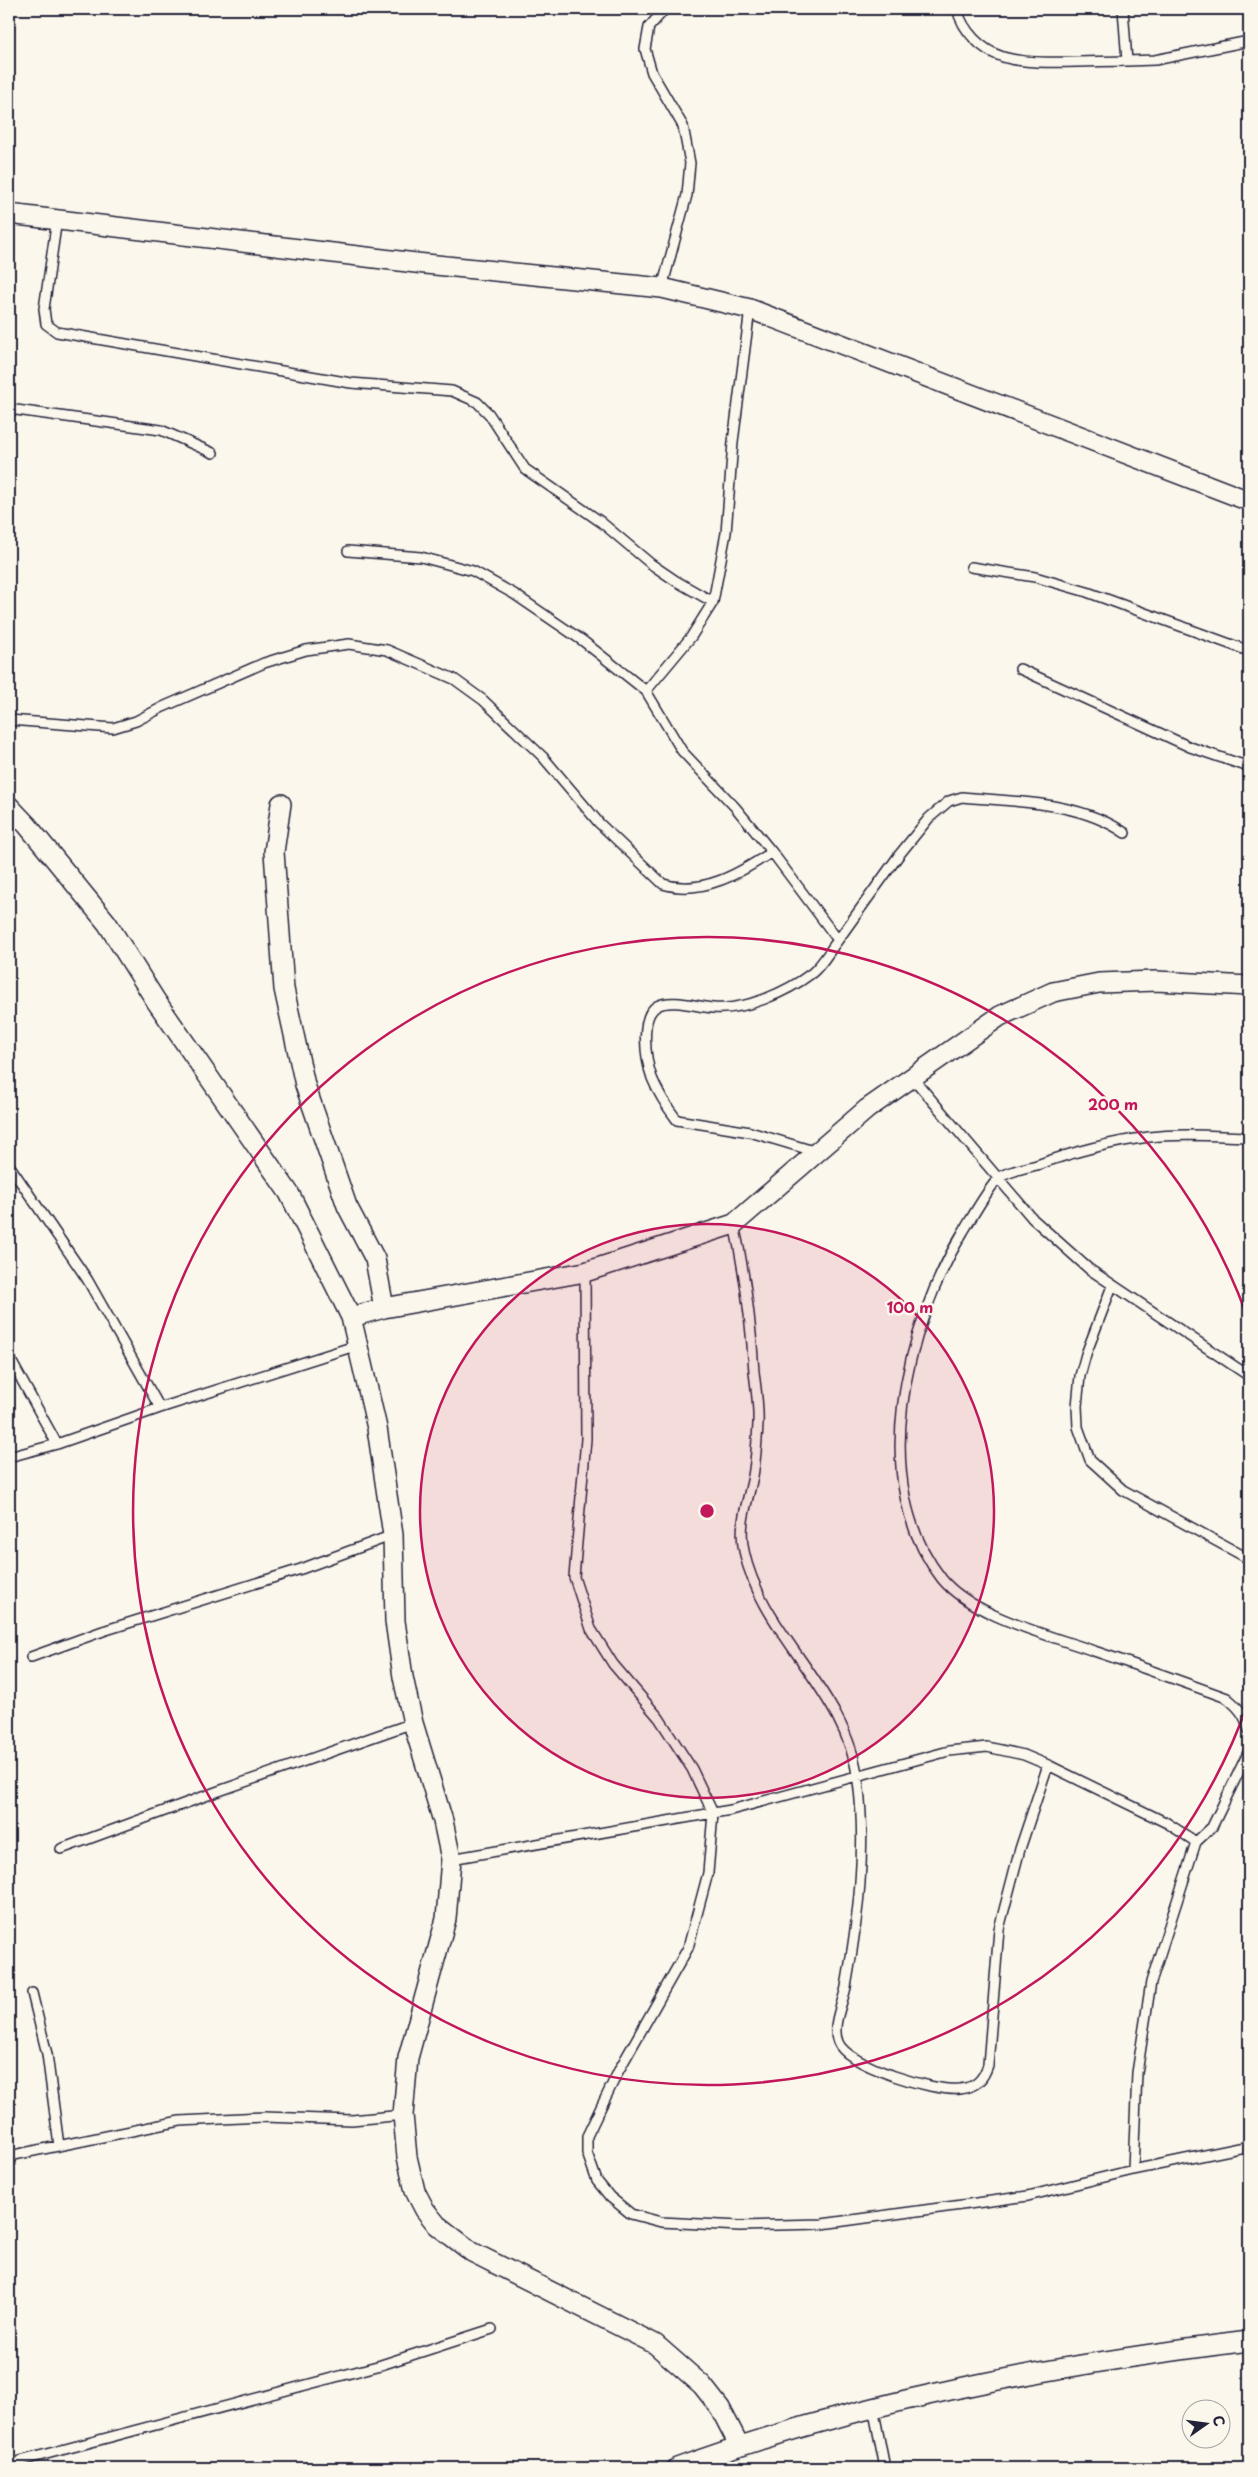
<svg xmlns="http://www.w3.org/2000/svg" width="1258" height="2477" viewBox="0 0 1258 2477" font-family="'Playpen Sans',sans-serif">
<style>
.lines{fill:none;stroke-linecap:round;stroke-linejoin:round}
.lane-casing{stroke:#22223b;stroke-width:12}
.street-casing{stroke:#22223b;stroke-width:22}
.lane{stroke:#fbf7ec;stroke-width:9}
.street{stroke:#fbf7ec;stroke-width:19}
.ring{fill:none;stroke:#c2185b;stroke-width:2.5}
.centre{fill:#c2185b;stroke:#fbf7ec;stroke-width:2.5}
.ring-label{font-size:15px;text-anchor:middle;font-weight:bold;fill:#c2185b;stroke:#fbf7ec;stroke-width:5;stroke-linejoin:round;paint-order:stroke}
</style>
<rect width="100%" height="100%" fill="#fbf7ec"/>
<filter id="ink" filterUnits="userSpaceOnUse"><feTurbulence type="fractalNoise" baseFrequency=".02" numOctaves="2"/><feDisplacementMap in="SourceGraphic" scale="10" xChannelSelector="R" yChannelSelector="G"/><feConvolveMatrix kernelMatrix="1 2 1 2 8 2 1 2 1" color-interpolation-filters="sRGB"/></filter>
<g filter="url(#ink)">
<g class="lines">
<!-- lane casing -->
<g class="lane-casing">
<path id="lane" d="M957,9C963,31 981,50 1003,57C1031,66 1095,61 1127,61
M1123,9L1127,61L1155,60L1249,41
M57,219L44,309L46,324L57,332L351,383L452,391L477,402L489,414L525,469L601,522L651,564L676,581L713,602
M662,288L687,195L690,163L683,126L652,73L645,49L649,27L665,9
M750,309L733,442L726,533L713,602L691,637L646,691L682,751L735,807L772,852
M9,409L161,430L213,453
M348,551L421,557L473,571L514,594L583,641L646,691
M971,567L1035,577L1087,592L1249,651
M1020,669L1190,747L1249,767
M9,720L113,728L136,721L163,707L264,663L306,650L349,644L387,650L454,679L483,700L543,757L599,823L663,884C702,896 740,873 772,852L838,940C830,950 822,965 812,973C787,992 745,1011 713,1008C698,1007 671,998 657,1006C639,1016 646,1061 652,1078C658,1093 667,1107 677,1120L750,1132L817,1152
M838,940L899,855L929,818L949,801L962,797C1016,802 1079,801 1125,833
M912,1077L1033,1219L1089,1269L1249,1376
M1249,1137C1217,1136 1181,1133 1149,1137C1110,1142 1073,1152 1037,1165C1026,1168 1008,1171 999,1178C988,1188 971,1219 963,1232C906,1327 866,1483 942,1579C972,1616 1049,1635 1094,1651C1139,1666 1183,1682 1227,1698C1239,1708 1245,1715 1249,1730
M9,1165L87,1279L160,1408
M734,1224C745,1273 751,1322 754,1372C756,1389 759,1407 758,1424C757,1441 756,1459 753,1476C748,1502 738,1524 744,1551C761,1634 848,1692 858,1781C867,1850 858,1919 846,1987C843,2003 831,2026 838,2042C847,2066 935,2092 960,2089C976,2087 983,2080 988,2065L999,1929L1020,1849L1048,1765L1167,1823L1196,1842
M1112,1286L1086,1354L1080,1376L1077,1406L1078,1427L1090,1460L1123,1490L1249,1559
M9,1357L57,1444
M9,1457L57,1444L160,1408L358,1345
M31,1657L103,1631L301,1569L393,1535
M1048,1765L1024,1755L987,1747L949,1751L731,1810L713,1813L708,1873L688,1948L619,2070L587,2136V2153L597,2181L610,2197L631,2214L661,2222L740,2226L822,2224L1028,2196L1133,2170L1249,2146
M61,1849L216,1792L413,1723
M451,1859L713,1813L692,1769L659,1718L613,1664L591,1629L574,1577L586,1439L585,1272
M32,1993L47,2054L59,2146
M9,2156L180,2121L264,2117L352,2120L403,2115
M1133,2170L1137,2073L1151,1982L1196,1842L1212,1827L1249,1751
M873,2407L885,2468
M9,2464L381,2365L492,2329"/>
</g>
<!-- street casing -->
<g class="street-casing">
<path id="street" d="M9,214L416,263L662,288L750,309L1249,501
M281,804L274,852L284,989L305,1085L347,1206L375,1259L384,1308
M9,806L27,825L107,923L156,1001L289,1193L351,1317L377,1428L393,1535L395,1621L403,1677L413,1723L443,1821L451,1859L446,1919L408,2058L403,2115L407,2157L415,2191L425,2210L437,2225L472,2252L655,2344L702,2385L720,2408L739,2445
M351,1317L384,1308L585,1272L734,1224L867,1109L1000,1016L1053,992L1099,983L1156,981L1249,986
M677,2468C862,2400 1054,2365 1249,2341"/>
</g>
<!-- lane -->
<use href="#lane" class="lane"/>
<!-- street -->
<use href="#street" class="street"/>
</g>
</g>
<!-- distance rings -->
<circle cx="707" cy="1511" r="287" fill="#c2185b" fill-opacity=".12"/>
<g class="ring">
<circle cx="707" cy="1511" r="287"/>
<path d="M1248 1703A574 574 0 1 1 1248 1319"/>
</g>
<circle cx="707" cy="1511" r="8" class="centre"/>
<g class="ring-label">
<text x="1113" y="1110">200 m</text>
<text x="910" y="1313">100 m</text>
</g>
<!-- margin -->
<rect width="1258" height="2477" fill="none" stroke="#fbf7ec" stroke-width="30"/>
<rect x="15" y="15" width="1228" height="2447" fill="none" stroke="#22223b" stroke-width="2" filter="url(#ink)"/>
<!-- north arrow -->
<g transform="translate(1206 2424) rotate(76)"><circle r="24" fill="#fbf7ec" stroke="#a4a2a5"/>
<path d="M0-4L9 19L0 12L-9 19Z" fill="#22223b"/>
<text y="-8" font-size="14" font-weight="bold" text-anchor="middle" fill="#22223b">С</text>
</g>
</svg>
